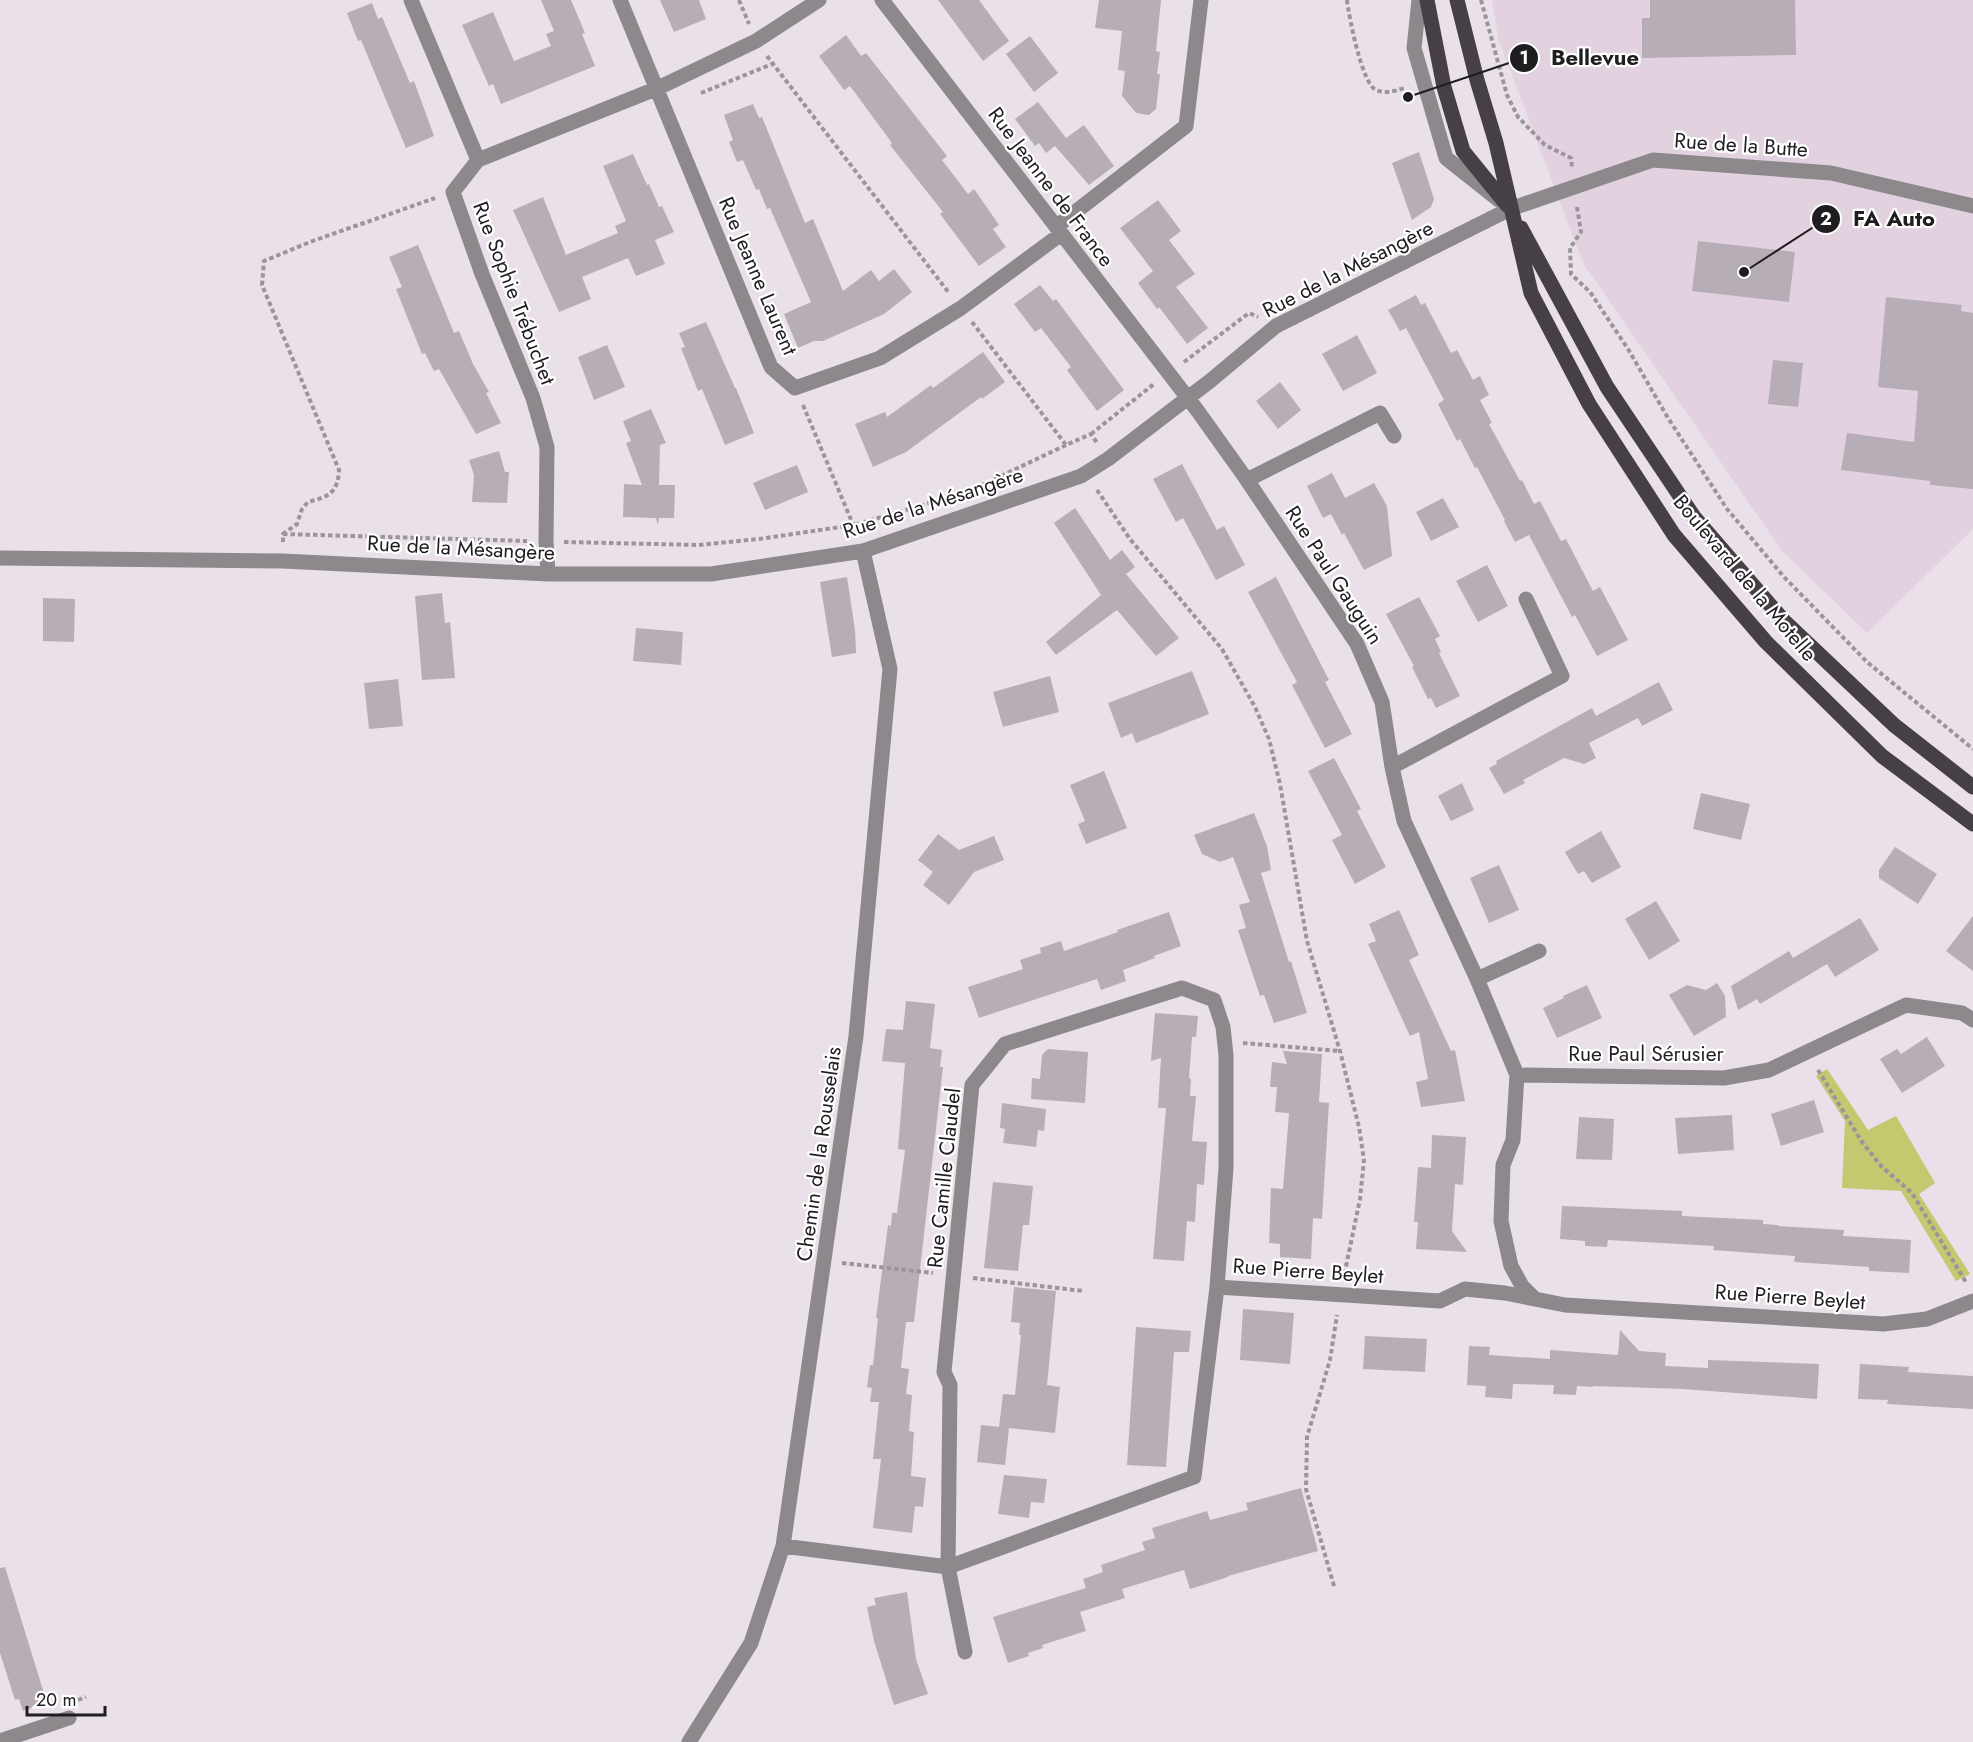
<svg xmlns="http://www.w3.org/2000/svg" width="1973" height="1742" viewBox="0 0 1973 1742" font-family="Jost,sans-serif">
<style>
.built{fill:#e2d2e0}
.green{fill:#c4c86e}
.building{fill:#b7adb6}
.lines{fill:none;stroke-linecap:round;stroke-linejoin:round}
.path{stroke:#9b949b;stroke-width:4;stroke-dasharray:4.5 3;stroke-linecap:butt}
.minor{stroke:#8c888c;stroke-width:15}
.major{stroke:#463f45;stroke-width:15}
.labels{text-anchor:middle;stroke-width:4.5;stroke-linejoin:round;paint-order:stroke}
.street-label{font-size:21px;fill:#201d20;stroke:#fff}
.leader{fill:none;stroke:#201d20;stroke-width:2}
.callout-dot{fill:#201d20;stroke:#fff;stroke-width:2}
.mark-label{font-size:18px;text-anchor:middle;font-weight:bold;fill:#fff}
.callout-label{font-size:22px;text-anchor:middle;font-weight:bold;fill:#201d20;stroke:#fff;stroke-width:4.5;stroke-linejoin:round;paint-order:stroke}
</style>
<rect width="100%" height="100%" fill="#eae0e9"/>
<!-- built -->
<path class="built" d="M1492,0H1973V529L1867,633L1782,551L1583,263L1498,38Z"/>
<!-- green -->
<path class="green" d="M1827,1069L1868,1130L1896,1116L1935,1183L1919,1194L1970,1274L1956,1281L1901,1191L1842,1188L1845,1121L1816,1076Z"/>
<!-- building -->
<path class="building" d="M541,0H571L585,33L582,34L595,66L501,104L493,84L489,86L462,25L493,12L514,61L551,46L546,34L554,31Z
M660,0H699L706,19L674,32Z
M938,0H979L1009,41L983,61Z
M1099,0H1161L1156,51L1160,52L1157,74H1160L1156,109L1149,115L1136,113L1122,96L1125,71L1118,70L1122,31L1095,28Z
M1650,0H1795L1796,55L1642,58V18H1650Z
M372,3L378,19L382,17L410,83L414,81L434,136L406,148L361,40L358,41L347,13Z
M846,35L861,56L866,53L947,156L942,160L968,194L974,189L999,225L993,229L1006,247L979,266L940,214L943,212L890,145L892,143L850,86L844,90L819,56Z
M1030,36L1058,73L1034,92L1006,54Z
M1038,102L1066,138L1062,141L1084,125L1114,166L1089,185L1055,146L1046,153L1039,143L1035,146L1015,119Z
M753,104L759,118L762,117L805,223L813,219L843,291L871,270L879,281L894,269L912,292L884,314L823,341H814L798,348L784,314L811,302L770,208L767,209L759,189L756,190L743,160L737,162L729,142L733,140L724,115Z
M1419,152L1434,199L1431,207L1412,220L1392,163Z
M633,154L647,185L649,184L659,207L662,206L674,232L655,240L665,264L636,276L628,258L582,277L591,299L559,312L513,210L543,197L566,255L618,233L615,226L626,221L603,166Z
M1158,200L1181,231L1169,240L1195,274L1176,287L1208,328L1187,344L1159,307L1157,309L1138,283L1153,271L1120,228Z
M1698,241L1795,252L1789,302L1692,291Z
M418,245L454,333L459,331L473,364L489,392L486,393L501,423L476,434L439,369L434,371L425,353L422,354L396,289L402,287L389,257Z
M1040,285L1053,301L1056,299L1124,390L1097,411L1067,370L1071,367L1041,328L1035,332L1014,304Z
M1416,295L1421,305L1425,303L1451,353L1457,350L1473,380L1480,376L1489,395L1480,400L1492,423L1489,424L1520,481L1522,480L1534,504L1540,501L1561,541L1566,539L1593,591L1600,587L1628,640L1597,656L1575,615L1572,617L1529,535L1515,542L1504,521L1505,520L1477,467L1475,468L1460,439L1457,441L1438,404L1444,400L1406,328L1400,331L1388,310Z
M1886,297L1962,305L1961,311L1973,313V489L1930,485V481L1841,470L1847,433L1914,442L1918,391L1878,387Z
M706,322L735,388H736L754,433L725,445L702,389L698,391L681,348L685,347L679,333Z
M1357,335L1377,373L1343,391L1322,354Z
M607,345L625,387L594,400L578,357Z
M983,352L1005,382L982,399L981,397L906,452L873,467L855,424L885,412L887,417L931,385L933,388Z
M1773,360L1803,363L1798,407L1768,404Z
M1280,382L1301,410L1278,429L1256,401Z
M651,409L666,443L660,445L659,485H675L674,518H659L658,525L656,518L623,517L624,484L642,485L626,443L631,441L623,421Z
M499,451L505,472H509L507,503L472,502L474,475L469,460Z
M1182,464L1217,530L1224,526L1245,565L1216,580L1183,518L1176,522L1153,479Z
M797,465L808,492L765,510L753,483Z
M1332,473L1345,498L1374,483L1387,506L1392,556L1364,570L1344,533L1342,535L1331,514L1323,518L1307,486Z
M1443,498L1459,527L1431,541L1416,512Z
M1075,508L1110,560L1122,550L1135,567L1126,574L1179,638L1156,656L1117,610L1056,655L1046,642L1101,595L1054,523Z
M1487,565L1508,606L1478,622L1456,581Z
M847,577L855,630L856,653L832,657L820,582Z
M1276,577L1329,680L1325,682L1352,734L1325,748L1292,685L1297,682L1248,592Z
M442,593L445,623L450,622L455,678L422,680L415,596Z
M1419,597L1440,636L1435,639L1441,652L1439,653L1460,696L1436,708L1431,698L1428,699L1412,667L1414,666L1386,614Z
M43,598L75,599L74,642L43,641Z
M636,628L683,632L681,665L633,661Z
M1192,671L1209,714L1136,743L1132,733L1121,738L1108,703Z
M1050,676L1059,712L1003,727L993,692Z
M398,679L403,726L369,729L364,683Z
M1659,682L1673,710L1642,726L1638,718L1589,743L1596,758L1584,764L1564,758L1523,780L1525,783L1504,794L1489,768L1497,764L1496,761L1592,708L1596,716Z
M1334,758L1361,809L1357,811L1386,867L1355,884L1332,840L1342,835L1308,771Z
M1104,771L1127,828L1086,844L1078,824L1085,821L1070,785Z
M1462,783L1474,810L1451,821L1438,796Z
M1701,793L1750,804L1741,840L1693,829Z
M1254,813L1267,846L1271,870L1261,873L1289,962L1291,961L1307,1013L1274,1023L1264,995L1260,996L1238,930L1246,928L1239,905L1250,902L1233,857L1220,862L1202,854L1194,835Z
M1601,831L1621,867L1592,883L1584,871L1578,874L1565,852Z
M938,834L959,850L994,836L1004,860L974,872L949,905L923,885L933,872L918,860Z
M1895,847L1937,874L1918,904L1879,878V870Z
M1499,865L1519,910L1489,923L1470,878Z
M1656,901L1680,941L1649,960L1625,919Z
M1399,910L1419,955L1409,960L1451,1051L1455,1050L1465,1101L1421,1107L1416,1082L1428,1079L1419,1032L1410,1036L1368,944L1376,941L1369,924Z
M1169,912L1181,946L1154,956L1155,958L1123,970L1126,981L1101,990L1097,979L979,1018L968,987L1023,969L1020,960L1041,953L1040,948L1061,941L1064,951L1118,932L1117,930Z
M1973,916V971L1946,951Z
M1860,918L1879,950L1835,977L1827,964L1760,1004L1757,999L1738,1010L1731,986L1789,951L1793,958Z
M1717,983L1725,996L1726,1017L1694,1036L1669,995L1687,985L1706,990Z
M1587,985L1602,1018L1557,1038L1543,1008L1564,998L1563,996Z
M906,1001L935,1004L930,1048L942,1050L940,1067H943L914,1322H906L901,1368L909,1369L906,1394L912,1395L909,1431L914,1432L911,1476L926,1478L923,1507L915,1506L912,1533L873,1528L881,1459H873L879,1402H870L872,1388L867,1387L870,1365H873L878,1318H876L888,1225L891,1226L892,1213H897L905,1150L898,1149L905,1063L882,1061L886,1029L903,1030Z
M1155,1013L1198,1016L1196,1037H1192L1189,1078L1191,1079L1190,1096H1196L1192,1141L1207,1142L1204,1185L1197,1184L1195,1222L1187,1221L1184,1261L1153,1259L1166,1108H1158L1161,1058L1151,1061Z
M1927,1037L1945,1066L1902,1093L1880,1059L1897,1049L1901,1054Z
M1048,1049L1088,1052L1085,1103L1031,1099L1032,1078L1040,1079L1042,1055Z
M1283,1051L1322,1054L1319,1102L1329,1103L1322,1219L1313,1218L1311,1259L1280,1257V1244L1269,1243L1271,1188L1283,1189L1289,1113L1275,1112L1277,1087H1270L1272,1062L1287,1064Z
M1814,1100L1824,1132L1781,1146L1771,1114Z
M1002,1103L1046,1109L1044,1131L1038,1130L1036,1147L1003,1143L1005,1129L1000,1128Z
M1732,1115L1734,1150L1678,1154L1675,1118Z
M1579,1117L1614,1119L1612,1160L1576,1159Z
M1432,1135L1466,1137L1463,1185L1455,1184L1452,1231L1467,1252L1416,1249L1418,1222H1414L1418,1167L1431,1168Z
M993,1182L1033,1186L1029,1225H1023L1018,1271L984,1268Z
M1562,1206L1682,1211V1216L1763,1220V1224L1778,1225V1226L1844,1230L1843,1236L1911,1240L1909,1273L1869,1271V1267L1794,1262L1795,1256L1713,1250L1714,1246L1608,1240L1607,1247L1585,1246V1241L1560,1239Z
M1014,1287L1056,1291L1047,1385L1060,1387L1055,1433L999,1427L1003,1394L1015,1395L1021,1335H1019L1020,1323L1011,1322Z
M1243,1309L1294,1313L1290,1364L1240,1360Z
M1136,1327L1191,1331L1189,1352H1174L1166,1467L1127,1465Z
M1620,1330L1639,1351L1666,1353L1665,1366L1708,1368V1360L1819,1364L1817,1399L1683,1389L1593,1386V1387L1577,1386L1576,1395L1553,1394L1554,1385L1513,1384L1512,1399L1485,1397L1486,1386L1467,1385L1469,1346L1490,1347L1489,1355L1550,1359V1350L1618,1355Z
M1365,1336L1427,1339L1425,1372L1363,1369Z
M1860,1364L1909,1367L1908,1372L1973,1376V1409L1887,1404L1888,1400L1858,1399Z
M981,1425L1009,1428L1005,1465L977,1462Z
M1004,1475L1047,1479L1044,1503L1031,1502L1029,1518L998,1514Z
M1301,1488L1318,1551L1228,1576V1577L1190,1589L1184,1570L1122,1589L1125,1598L1080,1612L1086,1631L1042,1645L1043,1648L1028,1653L1029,1656L1008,1663L993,1617L1086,1588L1083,1579L1103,1572L1101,1565L1145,1550L1142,1542L1155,1538L1152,1528L1207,1511L1210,1520L1248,1510L1246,1503Z
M5,1567L47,1703L23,1711L19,1699L15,1700L0,1653V1568Z
M907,1592L916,1659L928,1694L894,1705L874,1641L867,1607L876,1605L874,1598Z"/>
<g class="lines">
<!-- path -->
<path class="path" d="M739,0L749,24
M1347,0C1349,17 1362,84 1376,90C1386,94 1395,91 1404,88
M1481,0L1507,95L1518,117L1545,145L1571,158L1572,167
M767,56L949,293
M701,93L772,64
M1577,207L1581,232L1570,248L1571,274L1590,292L1628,349L1668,418L1727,509L1784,577L1867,662L1973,749
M972,322L1066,445L1091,434L1097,443
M1184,362L1249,313L1258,317
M803,405L857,534
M1091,434L1154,384
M974,489L1066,445
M1097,490L1130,539L1222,649L1255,707L1269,739L1280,784L1307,941L1340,1051L1359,1127L1364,1160L1360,1199L1344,1276
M283,534L527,541
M283,542V534L297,524L302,509L308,502C328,497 338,493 339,470L262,285L264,261L310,242L435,198
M564,542L698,545L759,539L854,525L950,497
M1243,1043L1340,1051
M1818,1070L1862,1142L1881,1166L1912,1193L1967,1284
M842,1263L933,1273
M973,1278L1083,1291
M1334,1586L1306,1489L1307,1437L1330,1360L1337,1315
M78,1700L86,1697"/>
<!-- minor -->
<path class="minor" d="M411,0L478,160
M620,0L771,367L795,388L880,358L961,308L1061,234
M882,0L1197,410L1247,480L1357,644L1382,702L1392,767L1404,821L1477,979L1517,1075L1513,1140L1503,1165L1501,1221L1511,1266L1522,1286L1534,1298
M1419,0L1414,48L1446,158L1499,200
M1056,227L1186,126L1201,0
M1247,480L1380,413L1394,436
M0,558L283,561L548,574H711L863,551L1081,476L1108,459L1210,381L1276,326L1510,209L1653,160L1831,173L1973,206
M548,574L546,541L547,447L533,398L482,274L453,192L478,160L658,88L756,41L819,0
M1392,767L1562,676L1526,599
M1477,979L1539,951
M1517,1075L1724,1078L1769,1070L1906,1005L1962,1013L1973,1020
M783,1546L948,1567L1194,1477L1217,1287L1440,1301L1465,1289L1505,1293L1565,1305L1883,1324L1927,1319L1973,1301
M965,1652L948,1567L950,1385L944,1372L972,1085L1005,1044L1182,988L1214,1000L1223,1027L1226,1055V1168L1217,1287
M0,1741L69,1718
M689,1742L751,1643L783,1546L856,1036L890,669L863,551"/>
<!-- major -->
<path class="major" d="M1427,0L1444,87L1463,151L1507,205
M1457,0L1477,80L1496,143L1531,293L1589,404L1674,535L1766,642L1882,756L1973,824
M1521,228L1607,387L1694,517L1784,621L1894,725L1973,787"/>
</g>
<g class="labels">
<!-- street labels -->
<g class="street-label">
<text transform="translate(1741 145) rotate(4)" y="7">Rue de la Butte</text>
<text transform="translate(1051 187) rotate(53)" y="7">Rue Jeanne de France</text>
<text transform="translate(1348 269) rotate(-27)" y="7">Rue de la Mésangère</text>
<text transform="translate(758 276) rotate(67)" y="7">Rue Jeanne Laurent</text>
<text transform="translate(514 293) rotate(69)" y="7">Rue Sophie Trébuchet</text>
<text transform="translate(933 503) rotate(-18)" y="7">Rue de la Mésangère</text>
<text transform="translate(461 548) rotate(3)" y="7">Rue de la Mésangère</text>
<text transform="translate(1334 575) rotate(57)" y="7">Rue Paul Gauguin</text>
<text transform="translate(1745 578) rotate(50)" y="7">Boulevard de la Motelle</text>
<text x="1646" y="1061">Rue Paul Sérusier</text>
<text transform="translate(819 1154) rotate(-82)" y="7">Chemin de la Rousselais</text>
<text transform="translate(944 1178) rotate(-84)" y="7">Rue Camille Claudel</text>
<text transform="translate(1308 1271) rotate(4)" y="7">Rue Pierre Beylet</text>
<text transform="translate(1790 1297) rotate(4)" y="7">Rue Pierre Beylet</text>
</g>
</g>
<!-- callouts -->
<path class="leader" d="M1408 97L1524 58M1744 272L1826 219"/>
<g class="callout-dot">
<circle cx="1408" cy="97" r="6"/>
<circle cx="1744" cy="272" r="6"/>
<circle cx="1524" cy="58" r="15"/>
<circle cx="1826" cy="219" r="15"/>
</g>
<g class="mark-label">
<text x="1524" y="64">1</text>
<text x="1826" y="225">2</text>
</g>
<g class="callout-label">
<text x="1595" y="65">Bellevue</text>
<text x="1894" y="226">FA Auto</text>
</g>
<!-- scale -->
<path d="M27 1706v9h78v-9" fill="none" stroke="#201d20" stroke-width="3"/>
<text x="36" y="1706" font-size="18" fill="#201d20" stroke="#ffffff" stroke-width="4.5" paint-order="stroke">20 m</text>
</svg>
